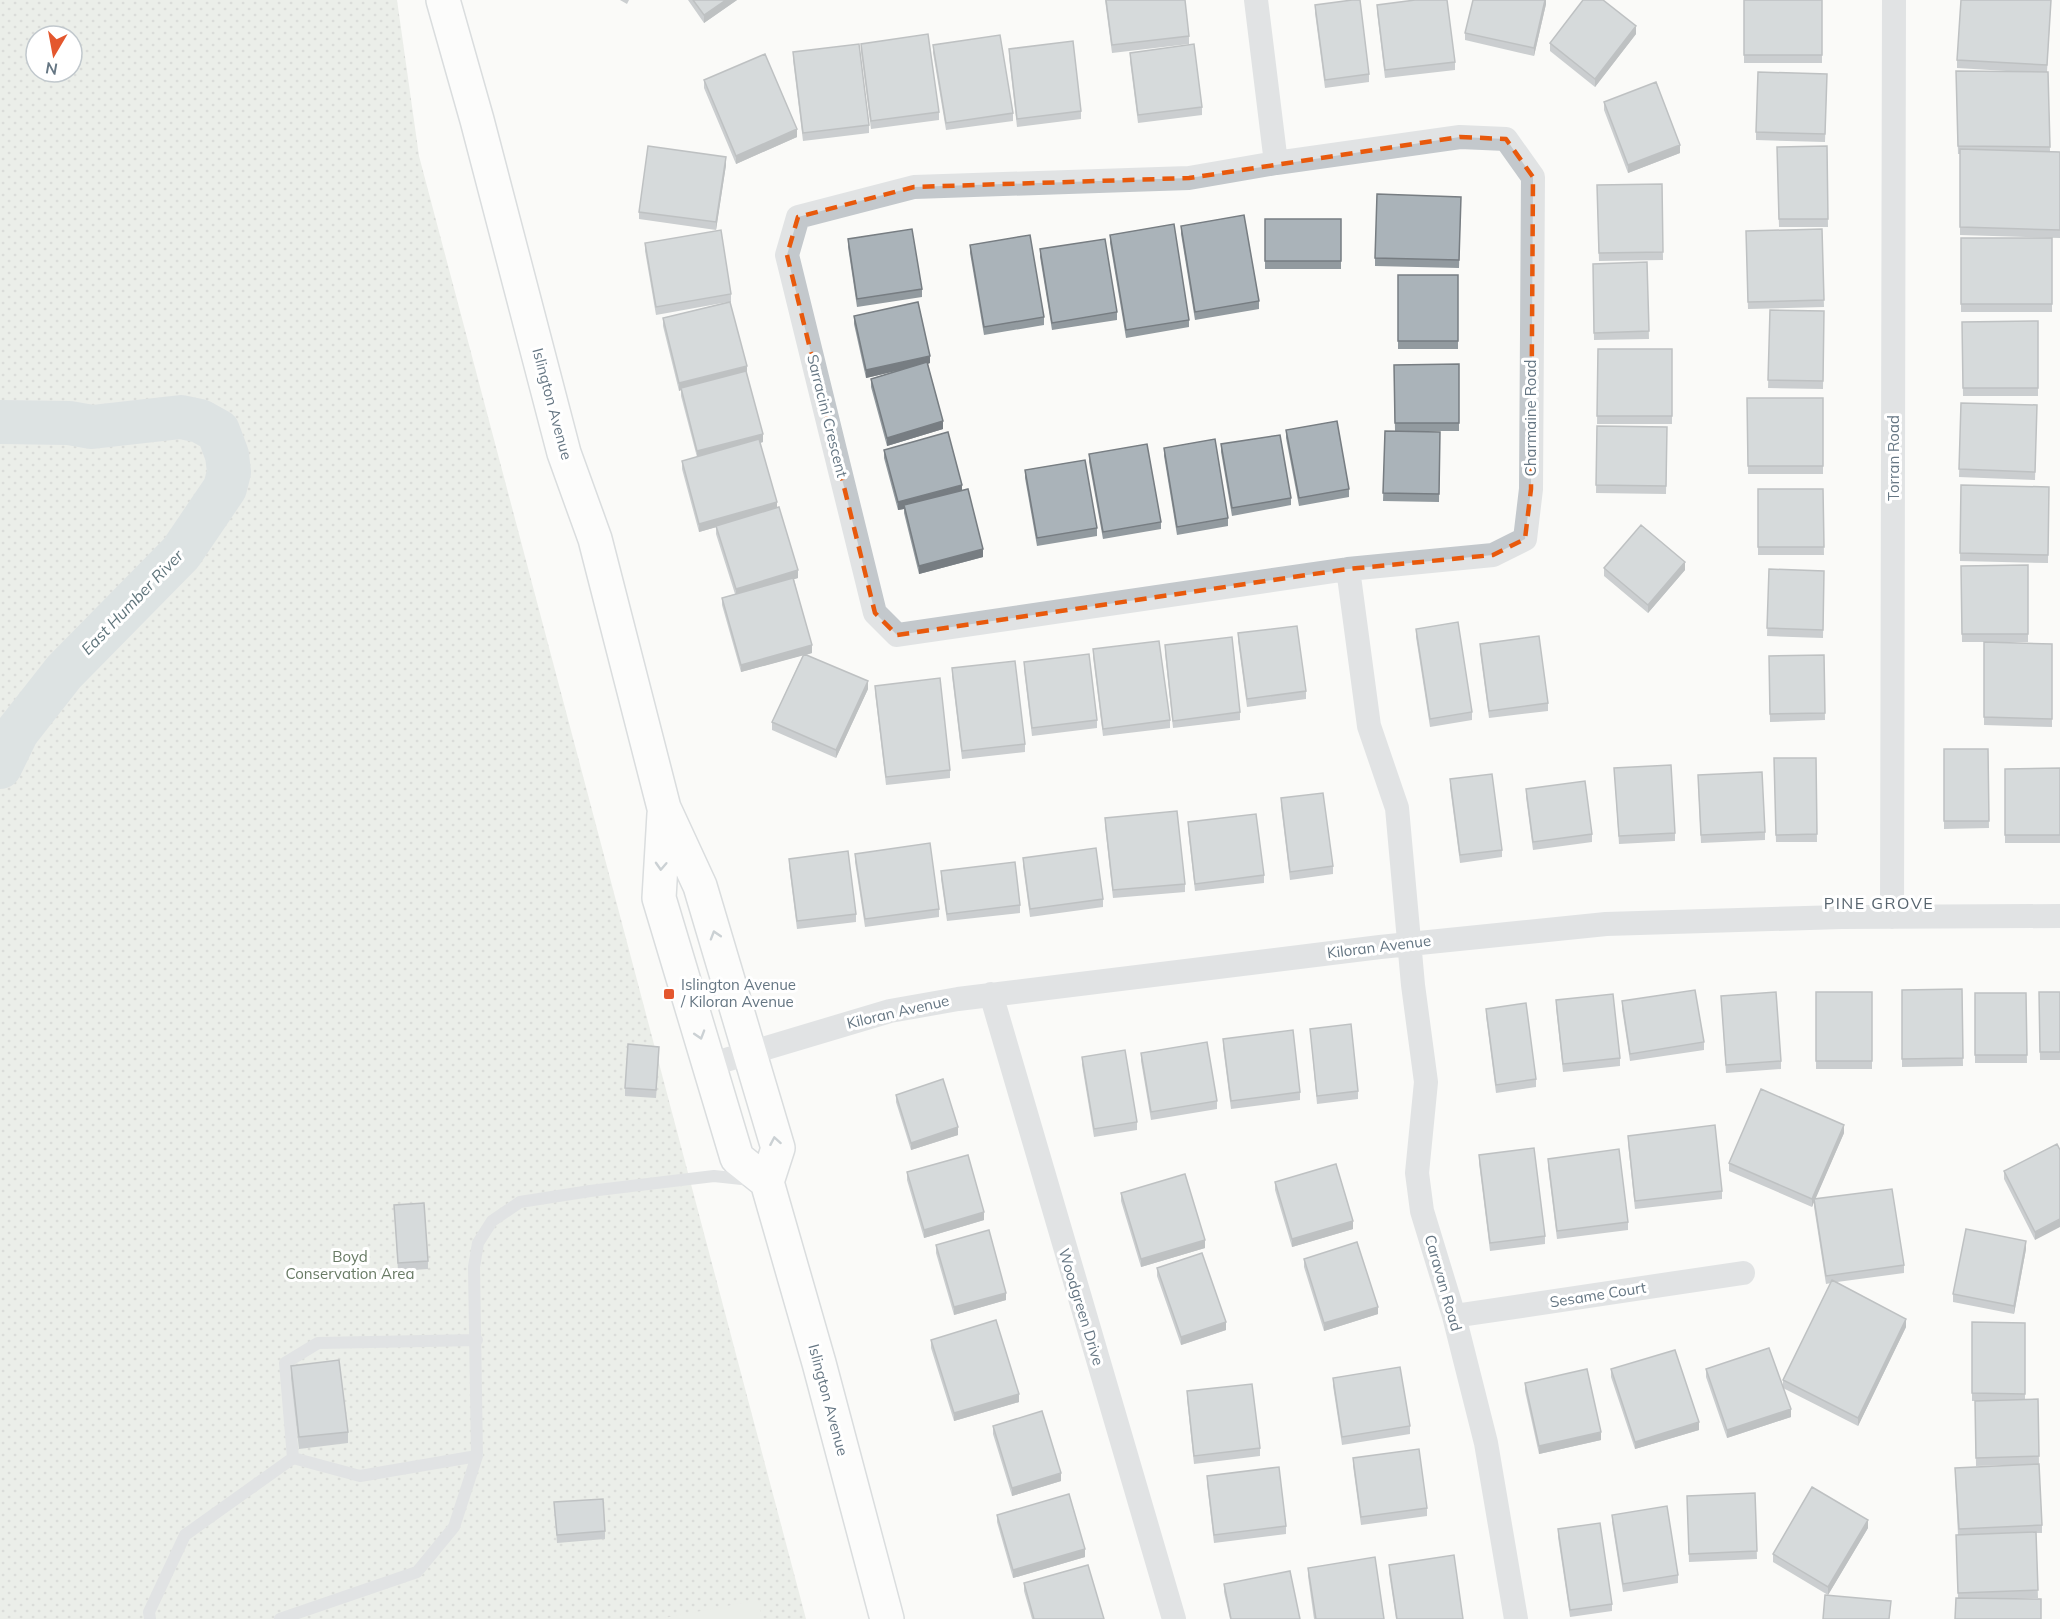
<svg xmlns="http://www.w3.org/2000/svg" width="2060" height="1619" viewBox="0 0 2060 1619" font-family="Mulish,sans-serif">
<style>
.park{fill:url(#park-dots);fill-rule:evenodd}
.pitch{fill:#dadfd7}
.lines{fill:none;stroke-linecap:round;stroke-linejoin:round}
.river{stroke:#bbc7cb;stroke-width:44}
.secondary-casing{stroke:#b3babf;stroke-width:36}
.service{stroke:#c3c8cc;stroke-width:12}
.minor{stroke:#c3c8cc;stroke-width:24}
.secondary{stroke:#fff;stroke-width:33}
.wall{fill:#929a9f}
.shaded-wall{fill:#777d82}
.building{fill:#aab3b9;stroke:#777d82;stroke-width:1.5}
.oneway{stroke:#939fa8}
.marked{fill:none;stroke:#e8590c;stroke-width:4.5;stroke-dasharray:12 8;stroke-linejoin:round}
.poi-dot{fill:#e4572e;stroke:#fff;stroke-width:2}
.labels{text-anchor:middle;stroke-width:6;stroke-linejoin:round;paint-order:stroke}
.street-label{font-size:15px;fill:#657683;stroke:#fff}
.poi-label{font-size:15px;fill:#657683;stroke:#fff;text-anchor:start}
.park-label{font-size:15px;fill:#687a64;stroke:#fff}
.water-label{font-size:16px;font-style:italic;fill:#60757c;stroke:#fff}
.neighbourhood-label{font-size:16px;letter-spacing:1.5px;fill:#57646e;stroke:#fff}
</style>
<defs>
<pattern id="park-dots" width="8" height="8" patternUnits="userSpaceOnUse" patternTransform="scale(1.5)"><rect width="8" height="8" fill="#dadfd7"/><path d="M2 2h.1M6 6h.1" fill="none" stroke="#b4b9b4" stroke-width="1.8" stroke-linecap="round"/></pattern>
</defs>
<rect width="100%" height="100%" fill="#fafaf8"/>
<!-- park -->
<path class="park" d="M0,0H397L419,156L806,1619H0ZM36,36H72V72H36Z"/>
<!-- pitch -->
<path class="pitch" d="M758,1600L762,1619H659Z"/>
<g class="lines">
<!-- river -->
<path class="river" d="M0,422L69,423L92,427L181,417L200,421L218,431L227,455L229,472L225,488L181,553L64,672L17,732L0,767"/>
<!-- secondary casing -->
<g class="secondary-casing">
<path id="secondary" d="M443,0L477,120L564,453L595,539L664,808L700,886L778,1148L767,1182
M664,814L659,898L737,1158L767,1182L819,1363L887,1619"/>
</g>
<!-- service -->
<path class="service" d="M293,1458L285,1363L318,1343L477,1340
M150,1619L149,1612L185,1535L293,1458L360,1476L477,1456
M280,1619L417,1572L454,1527L477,1456L474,1267L478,1243L492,1221L520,1202L590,1191L714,1176L751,1180"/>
<!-- minor -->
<path class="minor" d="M1256,0L1276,163L1460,137L1506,139L1533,177L1531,489L1525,539L1493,555L1348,569L1369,726L1397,808L1413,985L1426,1082L1417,1173L1422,1211L1454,1316L1486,1443L1516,1619
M1276,163L1189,178L914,187L798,217L787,255L875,613L897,635L1348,569
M1892,917L1894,0
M991,994L1174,1619
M709,1065L890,1011L958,999L1380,947L1606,924L1841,917L2060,916
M1454,1316L1743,1273"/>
<!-- secondary -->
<use href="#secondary" class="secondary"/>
</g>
<!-- wall -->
<path class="wall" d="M620,0H629L627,4Z
M688,0H737L704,23Z
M1105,0H1185L1189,36V44L1112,53Z
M1546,0V4L1534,56L1465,40V33Z
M1744,0H1822V63H1744Z
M2051,0L2047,72H2048L2050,151L2060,152V238L1960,235V154H1958L1956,71L2023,72L1957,68V60Z
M1315,5L1369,74V82L1325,88L1315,13Z
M1377,5L1455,62V70L1385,78L1377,12Z
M1636,34L1595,87L1550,51V43Z
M861,44L939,112V120L871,129L861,52Z
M933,45L1013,113V121L946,130L933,53Z
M1009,49L1081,111V119L1017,127L1009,57Z
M793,52L869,125V133L803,141L793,60Z
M1130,53L1202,107V115L1138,123L1130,61Z
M1827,74L1825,142L1756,140V132Z
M704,80L797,137L736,164L704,88Z
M1604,102L1680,153L1628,173L1604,110Z
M1827,146L1828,227H1779L1777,147Z
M726,165L716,230L639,219V212Z
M1662,184L1663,260L1599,261L1597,185Z
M1461,197L1459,268L1375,266V258Z
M1265,219H1341V269H1265Z
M1181,226L1259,301V309L1195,320L1181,234Z
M1822,229L1824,307L1748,309L1746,231Z
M1110,235L1189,320V327L1126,338L1110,243Z
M1961,238H2052V312H1961Z
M848,239L922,289V297L857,307L848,247Z
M645,243L731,294V302H730L763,442L760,443L777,508L798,578L794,579L812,653L806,655L868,689L836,758L772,730V722L803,655L741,672L722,605V598L735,594L716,534V527L699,532L682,469V461L697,457L681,396V390L679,391L663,326V318L728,302L656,315L645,251Z
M970,245L1044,317V325L984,335L970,253Z
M1040,249L1117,312V320L1052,330L1040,257Z
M1647,262L1649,339L1594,340L1593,264Z
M1398,275H1458V349H1398Z
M1770,310L1824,311L1823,389L1768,388Z
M854,316L930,363L928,364L943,429L887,446L871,387V379L896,371L866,378L854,324Z
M2038,321V396H1963L1962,322Z
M1598,349H1672V424H1597Z
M1459,364V431H1395L1394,365Z
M1747,398H1823V474H1748Z
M1961,403L2037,405L2035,480L1959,477Z
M1597,426L1667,427L1666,494L1596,493Z
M1286,430L1349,489V497L1299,506L1286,438Z
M1385,431L1440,432L1439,502L1383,501Z
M1221,444L1291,498V505L1232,516L1221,452Z
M1164,448L1228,518V526L1177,535L1164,456Z
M884,450L962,491L983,557L919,574L904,513V509L898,510L884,458Z
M1089,454L1161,522V529L1103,539L1089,462Z
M1025,470L1097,528V536L1037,546L1025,478Z
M1961,485L2049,487L2048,563L1960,561Z
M1758,489H1823L1824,555H1758Z
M2028,565V642H1962L1961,566Z
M1604,568L1685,570L1648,613L1604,576Z
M1769,569L1824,571L1823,638L1767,636Z
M1416,629L1472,712V720L1430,727L1416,637Z
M1238,633L1306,691V699L1247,707L1238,641Z
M1984,642L2052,644V727L1984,725Z
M1480,644L1548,703V711L1489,718L1480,652Z
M1165,645L1240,712V720L1173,728L1165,653Z
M1093,649L1170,720V728L1103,736L1093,657Z
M1824,655L1825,720L1770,722L1769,656Z
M1024,662L1097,720V728L1032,736L1024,670Z
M952,668L1025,744V752L962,759L952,676Z
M875,686L950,770V778L886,785L875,693Z
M1944,749H1988L1989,828L1944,829Z
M1774,758H1816L1817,842H1776Z
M1614,768L1675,833V841L1619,844Z
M2060,768V843H2005V769Z
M1450,779L1502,850V857L1460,863L1450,787Z
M1698,783L1765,832V840L1701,843Z
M1526,789L1592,834V842L1533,850L1526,797Z
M1281,798L1333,866V874L1290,880L1281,806Z
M1105,818L1185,884V892L1113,898L1105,826Z
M1188,822L1264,875V883L1195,891L1188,830Z
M855,854L939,909V917L865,927L855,862Z
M1023,858L1103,899V907L1030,917L1023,866Z
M789,859L856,914V922L797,929L789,866Z
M941,871L1020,905V913L947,921L941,879Z
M1962,989L1963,1066L1902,1067V990Z
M1816,992H1872V1069H1816Z
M2039,992H2060V1060H2040Z
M1975,993H2026L2027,1063H1975Z
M1721,996L1781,1061V1069L1726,1073Z
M1556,1000L1620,1058V1066L1563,1072L1556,1008Z
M1622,1001L1704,1042V1050L1630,1061L1622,1009Z
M1486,1009L1536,1079V1087L1496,1093L1486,1016Z
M1310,1029L1358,1091V1099L1317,1104Z
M1223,1039L1300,1092V1100L1231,1109L1223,1047Z
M1141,1053L1217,1101V1109L1151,1120L1141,1061Z
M659,1055L656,1098L625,1096V1088Z
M1082,1057L1137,1122V1130L1094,1137L1082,1065Z
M896,1095L958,1135L911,1150L896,1102Z
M1844,1133L1815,1199L1904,1265V1273L1837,1282L1906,1327L1858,1426L1783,1388L1791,1417L1727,1438L1706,1377V1369L1783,1388V1380L1831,1283L1826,1284L1814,1207V1200L1812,1207L1729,1171V1163Z
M1628,1136L1722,1191V1199L1635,1209L1628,1143Z
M2057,1144L2035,1240L2004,1179V1171Z
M1479,1155L1545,1236V1244L1490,1251L1479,1163Z
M1548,1159L1628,1222V1230L1557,1239L1548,1167Z
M907,1172L984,1220L924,1238L907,1180Z
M1275,1182L1353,1229L1292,1247L1275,1190Z
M1121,1193L1205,1248L1141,1267L1121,1201Z
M394,1205L428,1261V1269L398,1271Z
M936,1245L1006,1300L954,1315L936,1253Z
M2026,1249L2014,1314L1953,1302V1294Z
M1304,1259L1378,1314L1324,1331L1304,1267Z
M1157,1268L1226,1330L1181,1345L1157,1276Z
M1972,1322L2025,1323V1400L2038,1399L2039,1464L2042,1525V1533H2036L2038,1598H1958L1956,1535H1958L1955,1476L2015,1465L1976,1466L1975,1401H1972Z
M931,1340L1019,1402L954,1421L931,1348Z
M291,1366L348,1432V1443L299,1449L291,1378Z
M1611,1369L1699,1430L1635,1449L1611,1377Z
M1333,1378L1410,1426V1434L1342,1445L1333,1386Z
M1525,1383L1601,1440L1539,1454L1525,1391Z
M1187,1391L1260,1448V1456L1194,1464L1187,1399Z
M993,1426L1061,1481L1012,1496L993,1434Z
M1353,1458L1427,1508V1516L1361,1525L1353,1466Z
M1207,1476L1286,1526V1534L1214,1543L1207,1484Z
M1755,1493L1757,1559L1689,1562L1687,1496Z
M554,1502L605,1531V1539L557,1543Z
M997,1515L1085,1557L1013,1578L997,1522Z
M1612,1515L1678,1575V1583L1623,1592L1612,1522Z
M1868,1528L1828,1595L1773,1562V1554Z
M1558,1529L1612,1604V1611L1570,1617L1558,1537Z
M1389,1565L1463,1619H1396L1389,1573Z
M1308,1568L1384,1619H1314L1308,1576Z
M1024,1583L1104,1619H1032L1024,1591Z
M1224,1584L1300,1619H1230L1224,1592Z"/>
<!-- shaded-wall -->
<path class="shaded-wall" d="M726,0H737L704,23V15Z
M1545,0H1546V4L1534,56V48Z
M1636,26V34L1595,87V79Z
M797,129V137L736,164V156Z
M1680,145V153L1628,173V165Z
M726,157V165L716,230V222Z
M930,356V363L866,378V370Z
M747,366V374L681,388V390L679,391V383Z
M943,421V429L887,446V438Z
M763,434V442L697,459V451Z
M962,485V493L904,505V509L898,510V502Z
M777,502V510L699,532V524Z
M983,549V557L919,574V566Z
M1685,562V570L1648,613V605Z
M798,570V578L736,597V589Z
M812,645V653L741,672V665Z
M868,681V689L836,758V750Z
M1844,1125V1133L1812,1207V1199Z
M958,1127V1135L911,1150V1143Z
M984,1212V1220L924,1238V1230Z
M2060,1219V1227L2035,1240V1232Z
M1353,1221V1229L1292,1247V1239Z
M1205,1240V1248L1141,1267V1259Z
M2026,1241V1249L2014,1314V1306Z
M1006,1293V1300L954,1315V1307Z
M1378,1307V1314L1324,1331V1323Z
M1906,1319V1327L1858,1426V1418Z
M1226,1322V1330L1181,1345V1337Z
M1019,1394V1402L954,1421V1413Z
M1791,1409V1417L1727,1438V1430Z
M1699,1422V1430L1635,1449V1442Z
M1601,1432V1440L1539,1454V1446Z
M1061,1473V1481L1012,1496V1488Z
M1868,1520V1528L1828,1595V1587Z
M1085,1549V1557L1013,1578V1570Z"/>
<!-- building -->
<path class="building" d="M693,0H726L704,15Z
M1106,0H1185L1189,36L1112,45Z
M1352,0H1360L1369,74L1325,80L1315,5Z
M1415,0H1447L1455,62L1385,70L1377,5Z
M1473,0H1545L1534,48L1465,33Z
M1583,0H1603L1636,26L1595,79L1550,43Z
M1744,0H1822V55H1744Z
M1961,0H2051L2047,65L1957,60Z
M928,34L939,112L871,121L861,44Z
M1000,35L1013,113L946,123L933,45Z
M1073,41L1081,111L1017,119L1009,49Z
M859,44L869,125L803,133L793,52Z
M1194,44L1202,107L1138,115L1130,53Z
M765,54L797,129L736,156L704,80Z
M1956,71L2048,72L2050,147L1958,146Z
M1758,72L1827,74L1825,134L1756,132Z
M1656,82L1680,145L1628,165L1604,102Z
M648,146L726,157L716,222L639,212Z
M1827,146L1828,219H1779L1777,147Z
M1960,149L2060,152V230L1960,227Z
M1662,184L1663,252L1599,253L1597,185Z
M1377,194L1461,197L1459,260L1375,258Z
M1244,215L1259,301L1195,312L1181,226Z
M1265,219H1341V261H1265Z
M1174,224L1189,320L1126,330L1110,235Z
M912,229L922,289L857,299L848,239Z
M1822,229L1824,300L1748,302L1746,231Z
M721,230L731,294L656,307L645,243Z
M1030,235L1044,317L984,327L970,245Z
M1961,238H2052V304H1961Z
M1105,239L1117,312L1052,323L1040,249Z
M1647,262L1649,331L1594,333L1593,264Z
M1398,275H1458V341H1398Z
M730,302L747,366L679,383L663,318Z
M918,302L930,356L866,370L854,316Z
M1770,310L1824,311L1823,381L1768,380Z
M2038,321V388H1963L1962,322Z
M1598,349H1672V416H1597Z
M927,362L943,421L887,438L871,379Z
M1459,364V423H1395L1394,365Z
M746,371L763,434L697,451L681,388Z
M1747,398H1823V466H1748Z
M1961,403L2037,405L2035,472L1959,469Z
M1337,421L1349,489L1299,498L1286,430Z
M1597,426L1667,427L1666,486L1596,485Z
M1385,431L1440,432L1439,494L1383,493Z
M948,432L962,485L898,502L884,450Z
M1280,435L1291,498L1232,508L1221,444Z
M759,439L777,502L699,524L682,461Z
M1215,439L1228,518L1177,527L1164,448Z
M1147,444L1161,522L1103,532L1089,454Z
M1085,460L1097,528L1037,538L1025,470Z
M1961,485L2049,487L2048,555L1960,553Z
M968,489L983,549L919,566L904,505Z
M1758,489H1823L1824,547H1758Z
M779,507L798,570L736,589L716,526Z
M1641,525L1685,562L1648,605L1604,568Z
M2028,565V634H1962L1961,566Z
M1769,569L1824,571L1823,630L1767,628Z
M793,578L812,645L741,665L722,598Z
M1458,622L1472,712L1430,719L1416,629Z
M1297,626L1306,691L1247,699L1238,633Z
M1539,636L1548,703L1489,711L1480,644Z
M1232,637L1240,712L1173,721L1165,645Z
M1159,641L1170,720L1103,729L1093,649Z
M1984,642L2052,644V719L1984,717Z
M804,654L868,681L836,750L772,722Z
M1089,654L1097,720L1032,728L1024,662Z
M1824,655L1825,713L1770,714L1769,656Z
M1015,661L1025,744L962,751L952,668Z
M940,678L950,770L886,777L875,686Z
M1944,749H1988L1989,821H1944Z
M1774,758H1816L1817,834L1776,835Z
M1671,765L1675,833L1619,836L1614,768Z
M2060,768V835H2005V769Z
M1762,772L1765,832L1701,835L1698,775Z
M1492,774L1502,850L1460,855L1450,779Z
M1585,781L1592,834L1533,842L1526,789Z
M1323,793L1333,866L1290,872L1281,798Z
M1177,811L1185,884L1113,890L1105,818Z
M1256,814L1264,875L1195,884L1188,822Z
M930,843L939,909L865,919L855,854Z
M1096,848L1103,899L1030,909L1023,858Z
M848,851L856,914L797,921L789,859Z
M1015,862L1020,905L947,914L941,871Z
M1962,989L1963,1058L1902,1059V990Z
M1695,990L1704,1042L1630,1054L1622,1001Z
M1776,992L1781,1061L1726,1065L1721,996Z
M1816,992H1872V1061H1816Z
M2039,992H2060V1052H2040Z
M1975,993H2026L2027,1055H1975Z
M1613,994L1620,1058L1563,1064L1556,1000Z
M1526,1003L1536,1079L1496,1085L1486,1009Z
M1351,1024L1358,1091L1317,1096L1310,1029Z
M1293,1030L1300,1092L1231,1101L1223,1039Z
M1207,1042L1217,1101L1151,1112L1141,1053Z
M628,1044L659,1047L656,1090L625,1088Z
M1125,1050L1137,1122L1094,1129L1082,1057Z
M943,1079L958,1127L911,1143L896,1095Z
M1761,1089L1844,1125L1812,1199L1729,1163Z
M1715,1125L1722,1191L1635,1201L1628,1136Z
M2057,1144L2060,1150V1219L2035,1232L2004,1171Z
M1534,1148L1545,1236L1490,1243L1479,1155Z
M1619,1149L1628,1222L1557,1231L1548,1159Z
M968,1155L984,1212L924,1230L907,1172Z
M1336,1164L1353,1221L1292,1239L1275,1182Z
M1185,1174L1205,1240L1141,1259L1121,1193Z
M1892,1189L1904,1265L1826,1276L1814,1199Z
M424,1203L428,1261L398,1263L394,1205Z
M1966,1229L2026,1241L2014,1306L1953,1294Z
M989,1230L1006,1293L954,1307L936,1245Z
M1357,1242L1378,1307L1324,1323L1304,1259Z
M1202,1253L1226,1322L1181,1337L1157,1268Z
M1832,1280L1906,1319L1858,1418L1783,1380Z
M996,1320L1019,1394L954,1413L931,1340Z
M1972,1322L2025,1323V1394L1972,1393Z
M1769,1348L1791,1409L1727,1430L1706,1369Z
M1675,1350L1699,1422L1635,1442L1611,1369Z
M339,1360L348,1432L299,1437L291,1366Z
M1400,1367L1410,1426L1342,1437L1333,1378Z
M1587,1369L1601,1432L1539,1446L1525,1383Z
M1252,1384L1260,1448L1194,1456L1187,1391Z
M2038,1399L2039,1456L1976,1458L1975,1401Z
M1042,1411L1061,1473L1012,1488L993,1426Z
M1419,1449L1427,1508L1361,1517L1353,1458Z
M2039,1464L2042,1525L1959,1529L1955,1468Z
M1279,1467L1286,1526L1214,1535L1207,1476Z
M1812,1487L1868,1520L1828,1587L1773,1554Z
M1755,1493L1757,1551L1689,1554L1687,1496Z
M1069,1494L1085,1549L1013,1570L997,1515Z
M603,1499L605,1531L557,1535L554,1502Z
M1667,1506L1678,1575L1623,1584L1612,1515Z
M1600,1523L1612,1604L1570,1610L1558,1529Z
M2036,1532L2038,1590L1958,1593L1956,1535Z
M1454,1555L1463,1619H1397L1389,1565Z
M1375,1557L1384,1619H1316L1308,1568Z
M1088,1565L1104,1619H1034L1024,1583Z
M1290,1571L1300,1619H1231L1224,1584Z
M1825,1595L1891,1601L1889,1619H1823Z
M1956,1598L2041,1599V1619H1955Z"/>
<!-- one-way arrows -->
<defs><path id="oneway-chevron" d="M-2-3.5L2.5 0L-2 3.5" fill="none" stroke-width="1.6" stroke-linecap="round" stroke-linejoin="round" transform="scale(1.5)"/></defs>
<g class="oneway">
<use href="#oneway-chevron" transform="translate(661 866) rotate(93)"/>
<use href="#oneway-chevron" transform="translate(715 935) rotate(-107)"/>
<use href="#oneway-chevron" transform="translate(700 1035) rotate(73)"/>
<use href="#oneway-chevron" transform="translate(775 1141) rotate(-100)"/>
</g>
<!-- marked area -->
<path d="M0 0H2060V1619H0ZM1460,137L1506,139L1533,177L1531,489L1525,539L1493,555L1348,569L897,635L875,613L787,255L798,217L914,187L1189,178Z" fill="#fafaf8" fill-opacity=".55" fill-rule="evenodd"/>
<path class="marked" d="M1460,137L1506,139L1533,177L1531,489L1525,539L1493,555L1348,569L897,635L875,613L787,255L798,217L914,187L1189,178Z"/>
<!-- markers -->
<rect class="poi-dot" x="663" y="988" width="12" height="12" rx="3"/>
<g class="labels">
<!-- street labels -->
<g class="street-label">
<text transform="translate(552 404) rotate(75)" y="5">Islington Avenue</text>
<text transform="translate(827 416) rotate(76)" y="5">Sarracini Crescent</text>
<text transform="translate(1531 418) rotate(-90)" y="5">Charmaine Road</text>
<text transform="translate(1894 458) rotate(-90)" y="5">Torran Road</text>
<text transform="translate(1379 947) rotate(-7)" y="5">Kiloran Avenue</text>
<text transform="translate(898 1012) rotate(-13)" y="5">Kiloran Avenue</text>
<text transform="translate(1443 1283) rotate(74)" y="5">Caravan Road</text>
<text transform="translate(1598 1295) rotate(-9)" y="5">Sesame Court</text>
<text transform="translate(1081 1307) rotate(73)" y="5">Woodgreen Drive</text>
<text transform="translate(828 1400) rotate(75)" y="5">Islington Avenue</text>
</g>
<!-- poi labels -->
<g class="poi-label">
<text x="681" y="990">Islington Avenue<tspan x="681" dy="17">/ Kiloran Avenue</tspan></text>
</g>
<!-- park labels -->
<g class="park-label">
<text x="350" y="1262">Boyd<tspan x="350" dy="17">Conservation Area</tspan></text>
</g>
<!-- water labels -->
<g class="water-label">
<text transform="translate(132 602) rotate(-46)" y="6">East Humber River</text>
</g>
<!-- neighbourhood labels -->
<g class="neighbourhood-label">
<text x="1879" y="909">PINE GROVE</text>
</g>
</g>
<!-- north arrow -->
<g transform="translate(54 54) rotate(190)"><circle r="28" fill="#ffffff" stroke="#c1c8cd" stroke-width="1.5"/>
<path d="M0-4.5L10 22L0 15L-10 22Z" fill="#e4572e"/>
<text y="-9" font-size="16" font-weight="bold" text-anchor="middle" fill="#657683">N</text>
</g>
</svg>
